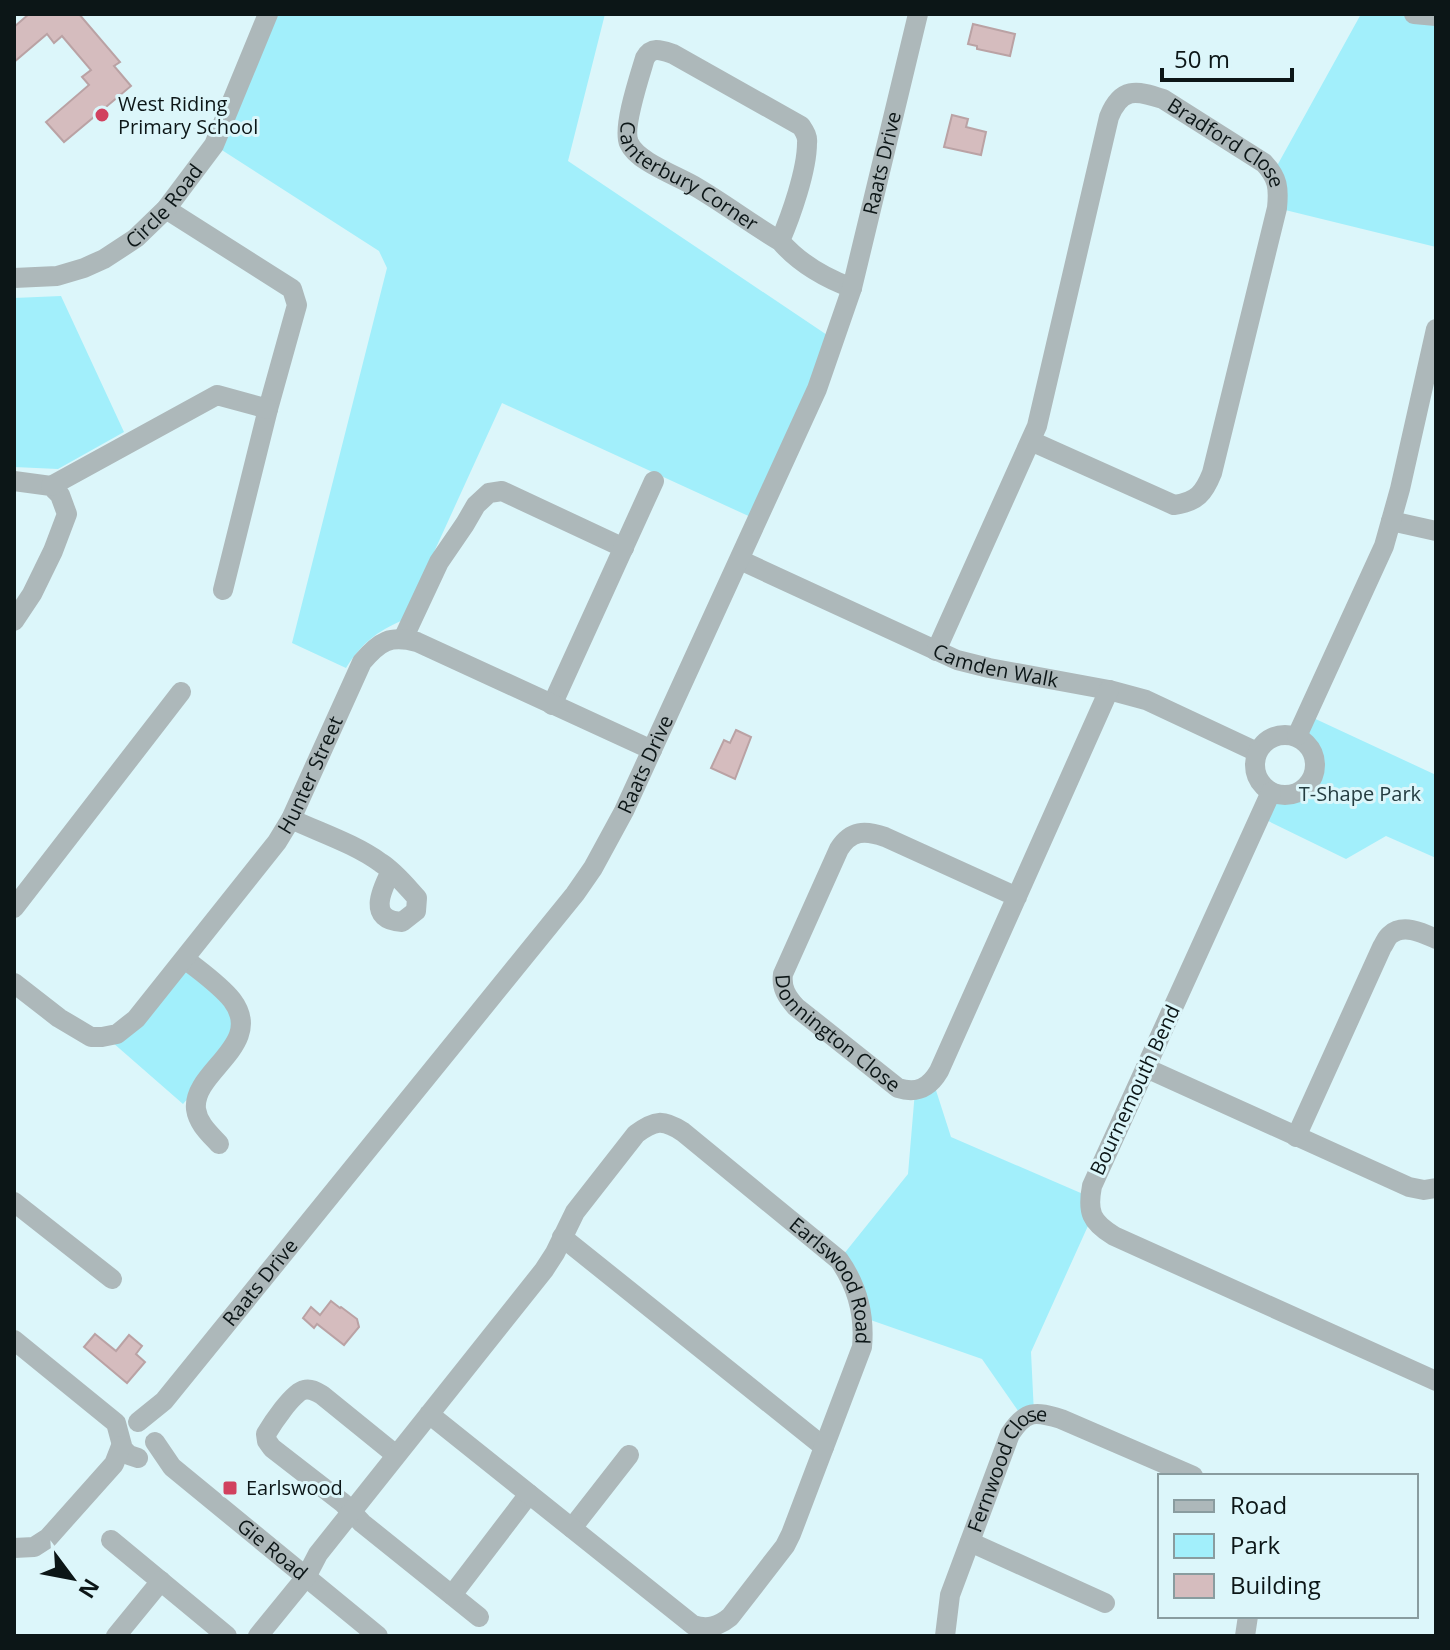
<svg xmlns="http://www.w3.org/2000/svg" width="1450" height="1650" viewBox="0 0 1450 1650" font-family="'Open Sans',sans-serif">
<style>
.green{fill:#a2effb}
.building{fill:#d5bcbe;stroke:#baa2a4;stroke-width:2}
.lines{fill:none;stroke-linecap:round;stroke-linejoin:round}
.minor{stroke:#adb8ba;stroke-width:20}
.poi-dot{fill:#d1415f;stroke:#dcf6fa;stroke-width:3}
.labels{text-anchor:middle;stroke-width:6;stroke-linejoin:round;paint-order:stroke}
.poi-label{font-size:20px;fill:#0c1617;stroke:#dcf6fa;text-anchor:start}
.street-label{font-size:20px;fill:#0c1617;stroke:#dcf6fa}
.park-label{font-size:20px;fill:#243c40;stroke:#dcf6fa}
</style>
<rect width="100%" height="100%" fill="#dcf6fa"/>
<!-- green -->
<path class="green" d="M275,14H605L568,161L836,341L755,519L502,403L403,620C376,632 362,643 346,668L292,643L387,268L379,251L214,145Z
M1361,14H1414L1436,16V247L1277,208L1273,173Z
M61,296L124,432L58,469L14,467V298Z
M1307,715L1436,775V858L1386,836L1346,859L1260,817L1271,792C1277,794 1284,796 1290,795C1311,791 1321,768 1311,749C1308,743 1302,740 1297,736Z
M183,961L229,1000L235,1043L183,1104L112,1042Z
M933,1081L951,1137L1090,1197L1092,1217L1031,1352L1034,1414L1023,1418L982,1359L862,1317L839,1260L908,1174L915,1091Z"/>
<!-- building -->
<path class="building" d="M29,14H79L120,62L114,66L131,86L64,142L46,122L89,85L82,77L91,70L62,36L54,43L47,34L14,62V27Z
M973,24L1015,34L1010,56L977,49V46L968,44Z
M952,115L968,119L966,127L986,132L981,155L944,147Z
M736,730L751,737L735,779L711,768L724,740L730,743Z
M331,1301L340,1308L341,1307L357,1319L359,1327L344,1345L317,1324L314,1328L303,1318L311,1307L320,1315Z
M95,1334L116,1351L129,1335L142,1346L136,1354L145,1362L127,1383L84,1347Z"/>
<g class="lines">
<!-- minor -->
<g class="minor">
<path d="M1414,14L1436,16"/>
<path d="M166,209L292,289L297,305L268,409L223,590"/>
<path id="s1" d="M780,241C791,216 807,170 807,143C808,137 805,132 801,126L673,54C661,50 652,46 645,58C640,75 622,128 629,143C637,162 678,176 696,187C725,204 751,224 780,241C799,263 825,278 852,288"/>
<path id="s2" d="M14,278L57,276L84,268L104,259L136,238L166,209L214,145L268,14"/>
<path d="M14,481L51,486L60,495L67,514L53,551L32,594L14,621"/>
<path d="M51,486L217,395L268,409"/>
<path d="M1391,521L1436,531"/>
<path id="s3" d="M740,560L957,660L989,668L1109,690L1146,700L1257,752"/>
<path d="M403,639L439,562L465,524L476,505L489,493L502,491L624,548"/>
<path id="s4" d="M936,651L1037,426L1109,117C1121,87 1136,90 1163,99L1264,163C1278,178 1279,188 1277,208L1212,473C1204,493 1197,502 1174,505L1031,441"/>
<path d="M552,705L654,481"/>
<circle cx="1285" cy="765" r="30"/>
<path d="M1297,736L1384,546L1400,489L1436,329"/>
<path d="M1271,792L1092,1186C1087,1212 1091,1222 1114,1236L1436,1381"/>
<path d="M291,819C321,833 355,844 381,863C395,872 406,886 417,898L416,911L402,922C367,920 381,891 391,871"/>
<path id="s5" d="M1017,897L885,837C865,830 851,830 839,849L783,974C781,988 787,997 796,1007L898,1088C917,1094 929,1088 939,1071L1109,690"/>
<path d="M14,908L181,692"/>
<path d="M185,959C201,972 219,984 232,1000C266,1045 192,1071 196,1109C198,1124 210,1134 219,1144"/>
<path id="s6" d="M14,983L59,1018L91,1037H102L117,1034L136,1019L277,842L291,819L362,662C380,641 390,635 417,642L652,750"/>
<path d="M1146,1068L1409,1187L1424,1190L1436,1188"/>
<path d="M1296,1137L1382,947C1385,943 1386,938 1390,935C1403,923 1423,933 1436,939"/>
<path d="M14,1202L112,1279"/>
<path d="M562,1237L824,1447"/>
<path d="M14,1340L116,1423L123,1449L129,1455L138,1458"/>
<path id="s7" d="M138,1422L164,1401L575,894L593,868L624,811L817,389L852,288L918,14"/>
<path id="s8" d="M155,1442L172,1467L378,1636"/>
<path d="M396,1455L322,1395C317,1392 311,1388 304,1390C293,1392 272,1424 266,1434L267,1441L272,1448L343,1503L362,1523L479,1617"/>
<path d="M572,1528L629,1455"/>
<path d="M111,1540L227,1636"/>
<path d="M970,1542L1105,1603"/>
<path d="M14,1548L34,1547L48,1538L114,1464L121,1446"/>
<path d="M452,1595L529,1494"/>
<path d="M116,1636L161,1581"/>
<path id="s9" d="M258,1636L306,1577L318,1554L544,1270L555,1253L575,1212L636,1134C655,1120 663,1119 683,1132L839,1260C858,1287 865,1315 862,1347L791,1534L785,1546L730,1617C719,1626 708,1630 693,1625L429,1414"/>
<path id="s10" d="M945,1636L950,1595L1010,1434C1026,1410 1035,1411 1061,1419L1193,1476"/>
<path d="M1245,1636L1248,1616"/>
</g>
</g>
<!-- markers -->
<g class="poi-dot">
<circle cx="102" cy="115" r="8"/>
<rect x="222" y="1480" width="16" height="16" rx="4"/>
</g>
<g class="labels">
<!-- poi labels -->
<g class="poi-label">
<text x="118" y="111">West Riding<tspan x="118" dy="23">Primary School</tspan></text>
<text x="246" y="1495">Earlswood</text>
</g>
<!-- street labels -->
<g class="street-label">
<text dy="7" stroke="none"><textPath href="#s4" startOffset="708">Bradford Close</textPath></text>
<text dy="7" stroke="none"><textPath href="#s7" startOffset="1482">Raats Drive</textPath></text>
<text dy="7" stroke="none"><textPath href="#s1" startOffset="452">Canterbury Corner</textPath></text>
<text dy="7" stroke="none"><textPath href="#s2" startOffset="174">Circle Road</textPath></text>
<text dy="7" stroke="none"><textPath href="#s3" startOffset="278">Camden Walk</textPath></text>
<text dy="7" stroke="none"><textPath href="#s7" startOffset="834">Raats Drive</textPath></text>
<text dy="7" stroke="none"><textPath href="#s6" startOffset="446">Hunter Street</textPath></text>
<text dy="7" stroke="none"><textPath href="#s5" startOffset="418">Donnington Close</textPath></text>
<text transform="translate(1135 1090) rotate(-65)" y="7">Bournemouth Bend</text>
<text dy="7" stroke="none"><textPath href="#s7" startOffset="186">Raats Drive</textPath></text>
<text dy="7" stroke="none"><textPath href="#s9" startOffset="898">Earlswood Road</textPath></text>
<text dy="7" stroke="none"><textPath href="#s10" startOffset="184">Fernwood Close</textPath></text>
<text dy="7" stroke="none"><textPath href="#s8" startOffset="160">Gie Road</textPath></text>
</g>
<!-- park labels -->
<g class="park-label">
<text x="1360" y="801">T-Shape Park</text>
</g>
</g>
<!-- border -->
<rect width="1450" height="1650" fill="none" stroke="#0c1617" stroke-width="32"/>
<!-- legend -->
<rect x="1158" y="1474" width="260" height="144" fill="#dcf6fa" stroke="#899c9f" stroke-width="2"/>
<rect x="1174" y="1500" width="40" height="12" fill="#adb8ba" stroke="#899c9f" stroke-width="2"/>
<text x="1230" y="1514" font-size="24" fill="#0c1617">Road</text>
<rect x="1174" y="1534" width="40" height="24" fill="#a2effb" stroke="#899c9f" stroke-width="2"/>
<text x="1230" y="1554" font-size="24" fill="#0c1617">Park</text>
<rect x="1174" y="1574" width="40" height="24" fill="#d5bcbe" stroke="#899c9f" stroke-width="2"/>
<text x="1230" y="1594" font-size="24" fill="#0c1617">Building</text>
<!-- north arrow -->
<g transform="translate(72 1578) rotate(122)" stroke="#dcf6fa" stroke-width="6" paint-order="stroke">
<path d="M0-6L14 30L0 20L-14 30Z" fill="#0c1617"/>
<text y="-12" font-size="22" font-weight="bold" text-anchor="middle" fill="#0c1617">N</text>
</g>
<!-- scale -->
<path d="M1162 68v12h130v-12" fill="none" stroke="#0c1617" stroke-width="4"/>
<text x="1174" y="68" font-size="24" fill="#0c1617" stroke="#dcf6fa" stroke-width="6" paint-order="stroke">50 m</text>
</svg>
